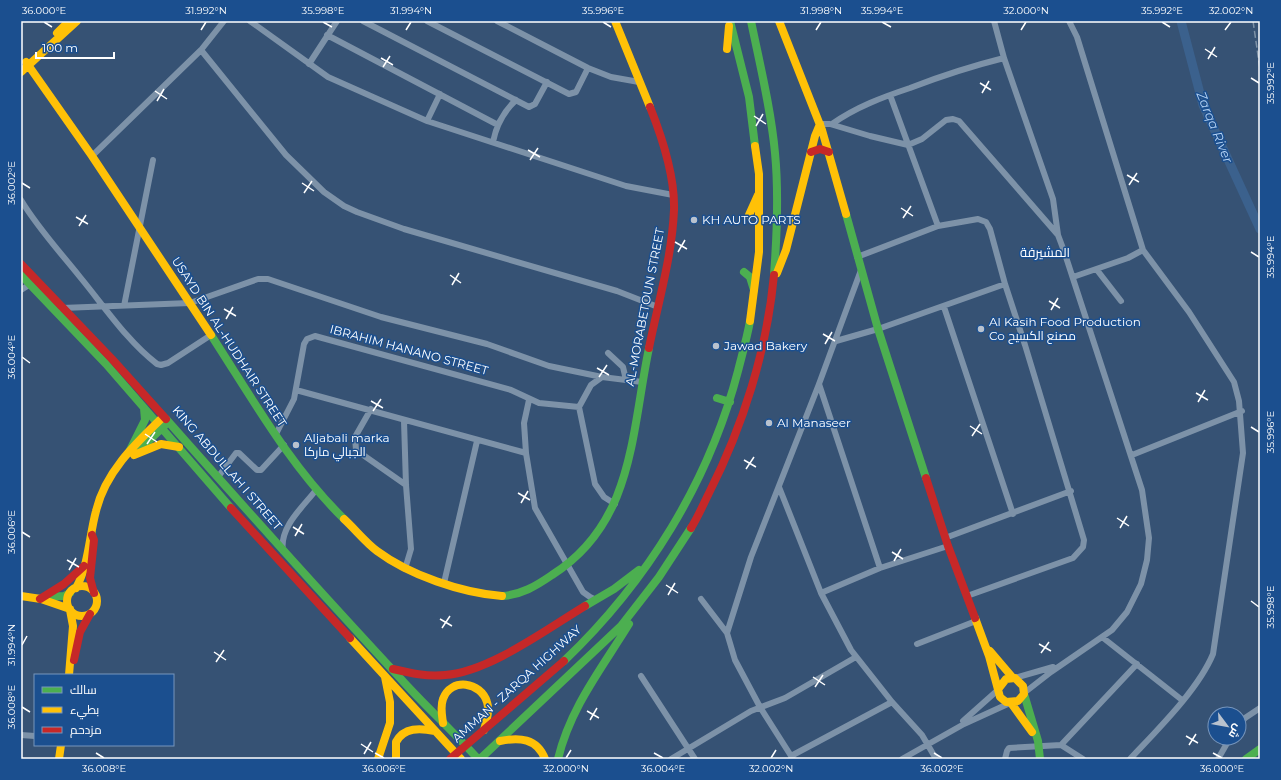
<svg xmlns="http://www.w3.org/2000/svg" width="1281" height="780" viewBox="0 0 1281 780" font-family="Montserrat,Cairo,sans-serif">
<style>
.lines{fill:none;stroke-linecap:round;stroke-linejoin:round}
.river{stroke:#3b618d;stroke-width:9}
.street{stroke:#7d92a8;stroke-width:6}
.fast{stroke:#4caf50;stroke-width:8}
.slow{stroke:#ffc107;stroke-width:8}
.jam{stroke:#c62828;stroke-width:8}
.rail{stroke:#7e92a7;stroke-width:1.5;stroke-dasharray:7 3;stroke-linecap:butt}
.ticks{fill:none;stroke:#fff;stroke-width:1.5}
.poi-dot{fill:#b9c2ce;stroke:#1b4f8f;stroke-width:1.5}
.labels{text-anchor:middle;stroke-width:3;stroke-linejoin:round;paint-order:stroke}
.poi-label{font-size:12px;fill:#fff;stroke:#1b4f8f;text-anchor:start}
.street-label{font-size:12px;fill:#fff;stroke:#1b4f8f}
.water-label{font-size:13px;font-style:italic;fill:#b5d3f5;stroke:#1b4f8f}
.neighbourhood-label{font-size:13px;fill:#fff;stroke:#1b4f8f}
.neatline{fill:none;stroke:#fff;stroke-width:1.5}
.ticks-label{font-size:10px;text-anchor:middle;fill:#fff}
</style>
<rect width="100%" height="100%" fill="#365274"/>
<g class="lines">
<!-- river -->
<path class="river" d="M1181,21L1203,105L1260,229"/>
<!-- street -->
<path class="street" d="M250,21L328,77L427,121L626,186L673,195
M363,21L529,107L535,104L547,82
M427,21L569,94L576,92L588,68
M497,21L588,68L611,77L639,82
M994,21L1004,58L1053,199L1058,235
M1069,21L1077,37L1143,250L1189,312L1234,382L1239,401L1243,453L1213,654C1198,690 1157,730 1130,759
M327,35L498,125
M201,50L286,155L324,192L344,206L357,212L404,229L617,291L658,307
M309,64L337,21
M890,95L938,226
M427,121L440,94
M820,124H830L870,136L908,145L922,139L946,120L953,119L959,121L1058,235L1064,251L1142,490L1149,538L1147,560L1141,584L1127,612L1112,630L1051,672L1024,693
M832,124C856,107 883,97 910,88C941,76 972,66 1004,58
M493,142C496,126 503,112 516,100
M92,156L201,50L224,21
M21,200C37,227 60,252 80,277C104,306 127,341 157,364L161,365L168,363L211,335
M857,257L938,226L978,219L986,222L990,229L1005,284L1025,345L1084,540L1083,547L1073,558L967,596
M1097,270L1121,301
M1073,277L1128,258L1143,250
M21,290L29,285
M124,306L153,160
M944,307L1013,514
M62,308L190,303L258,279H268L381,317L487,344L549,366L602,377L642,382
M836,341L878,329L1005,284
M608,353L623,367L626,380
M602,377L591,385L579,407L595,484L604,497L615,504
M819,384L880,568
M296,390L526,453
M529,400L524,423L526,453L535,508L583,592L590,597L596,600
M371,409L355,437L356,450L406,485
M404,421L406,485L411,549L405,569
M276,434L294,399L304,344L307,339L315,336L511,390L539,403L579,407
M1132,455L1242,411
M218,477L236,453H239L257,470H261L284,445
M779,487L821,593L851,650L892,702L922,735L936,759
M945,538L1071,491
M283,551C279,527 303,507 316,490
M444,583L477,441
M821,593L880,568L948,546
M701,599L727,633
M1102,637L1182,700
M917,644L976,621
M641,676L695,759
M1015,678L1053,667
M963,721L999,689
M1239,725L1245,718L1260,708
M21,735L35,736
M1061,745L1137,664
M791,756L892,702
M671,759L751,711L785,698L856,657
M793,759L760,707L735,660L727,633L751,557L819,384L861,270
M902,759L964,724L1010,703
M1005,759L1007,751L1009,748L1061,745L1083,759
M1218,759L1230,738"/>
<!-- fast -->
<path class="fast" d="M730,21L749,97L755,146
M751,21C760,65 771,109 775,153C779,194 777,235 774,275
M846,214L878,329L926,478
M744,272L750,277L754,290
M21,275L106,364L231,508
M211,335C252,398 290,466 344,519
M717,398L730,402
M166,419C243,506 321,593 400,678C425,706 453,731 478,759
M130,450L145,420L144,408
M136,453L165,425
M502,596C521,595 536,586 552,575C634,523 631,434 649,348
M46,597L64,596L70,593
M585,606L614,589L639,570
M564,661C647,582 709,482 738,371C742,355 747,338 750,321
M1024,694L1038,741L1040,759
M480,759L621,626L659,577L691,528
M558,759C570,708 602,668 629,624
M1246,759L1260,749"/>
<!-- slow -->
<path class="slow" d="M615,21L650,107
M779,21L822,130L846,214
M57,33L69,21
M727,49L729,26
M26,62L92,156L211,335
M21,72L77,21
M749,215L758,195
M777,273L786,250L815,136L820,124
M750,321L759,252V174L755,146
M134,455L161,444L179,447
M344,519C355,529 365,542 377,551C409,575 462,593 502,596
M67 601a15 15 0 1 1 30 0a15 15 0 1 1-30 0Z
M76,588C89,564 89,537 96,511C105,473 134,445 161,419
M21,596L41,599L70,609
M975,618L989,656L1000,697L1006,702L1018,701L1024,694L1023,686L1015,678L1006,679L999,688
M350,638L461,759
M990,651L1013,678
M69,675L73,626L70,610
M1011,703L1032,732
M443,723C442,715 440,707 443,699C451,677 481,682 487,702C490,711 486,722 484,730
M500,741C519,737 537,738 545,759
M59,759L61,745
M378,759L390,723V702L385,677
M396,759V742C404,727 420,728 435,731"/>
<!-- jam -->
<path class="jam" d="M811,152L820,149L829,152
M21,264L112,359L166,419
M649,348C658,303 672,257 674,210C675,178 662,137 650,107
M926,478L948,546L975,618
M231,508L350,638
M691,528C698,517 703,505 709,493C743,426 767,350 774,275
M92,535L94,540L90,578L94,593
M40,599L64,584L84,566
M74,660L80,632L90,614
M393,669C410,673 427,677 445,675C489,672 547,629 585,606
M450,759L564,661"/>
<!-- rail -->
<path class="rail" d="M1253,21L1260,69"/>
</g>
<!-- ticks -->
<path class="ticks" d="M44,22L52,27M323,22L332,27M603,22L611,27M882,22L891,27M1162,22L1170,27M201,30L206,22M406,30L411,22M816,30L821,22M1021,30L1026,22M1225,30L1231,22M1205,49L1217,57M381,58L393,65M1208,59L1215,47M383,67L390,56M1251,78L1259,83M980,83L991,90M155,91L167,99M982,93L989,81M157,101L164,89M754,116L766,124M756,126L763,114M528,150L540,157M530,160L538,148M1127,175L1139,182M22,183L30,188M302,183L314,191M1129,185L1137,173M304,193L312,181M901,208L913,216M76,217L88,224M903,218L911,206M79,226L86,215M675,242L687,249M678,252L685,240M1251,252L1259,257M450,275L461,283M452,285L459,273M1049,301L1060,308M224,309L236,316M1051,310L1058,298M226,319L233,307M823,334L835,341M825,344L832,332M22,357L30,363M597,368L609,375M599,377L607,365M1196,393L1208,400M371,401L383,408M1198,402L1205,390M373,411L381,399M970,426L982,434M1251,427L1259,432M145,434L157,442M972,436L980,424M147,444L155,432M744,460L756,467M746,469L754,457M518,493L530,500M521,503L528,491M1117,518L1129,526M293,527L304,534M1120,528L1127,516M22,532L30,537M295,536L302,524M892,552L903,559M67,560L79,567M894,561L901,549M69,570L76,558M666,585L678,593M668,595L675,583M1251,601L1259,607M440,619L452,626M442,628L450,616M1039,644L1051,651M22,645L27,636M214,652L226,660M1041,653L1049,642M216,662L224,650M813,677L825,685M815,687L823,675M22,707L30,712M587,711L599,718M590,720L597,708M1186,736L1198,743M361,744L373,752M1189,745L1196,734M96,753L104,758M375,753L384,758M654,753L663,758M934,753L942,758M1213,753L1222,758M364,754L371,742M566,758L571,750M771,758L776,750"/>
<!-- markers -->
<g class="poi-dot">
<circle cx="694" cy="220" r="4"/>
<circle cx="981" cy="329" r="4"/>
<circle cx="716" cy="346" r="4"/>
<circle cx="769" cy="423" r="4"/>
<circle cx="296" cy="445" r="4"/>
</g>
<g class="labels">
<!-- poi labels -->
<g class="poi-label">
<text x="702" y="224">KH AUTO PARTS</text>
<text x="989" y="326">Al Kasih Food Production<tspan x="989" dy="14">Co مصنع الكسيح</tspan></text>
<text x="724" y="350">Jawad Bakery</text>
<text x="777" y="427">Al Manaseer</text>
<text x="304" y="442">Aljabali marka<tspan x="304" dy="14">الجبالي ماركا</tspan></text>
</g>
<!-- street labels -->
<g class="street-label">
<text transform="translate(645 307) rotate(-79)" y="4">AL-MORABETOUN STREET</text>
<text transform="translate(229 342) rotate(57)" y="4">USAYD BIN AL-HUDHAIR STREET</text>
<text transform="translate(409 350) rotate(15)" y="4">IBRAHIM HANANO STREET</text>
<text transform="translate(227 468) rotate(49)" y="4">KING ABDULLAH I STREET</text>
<text transform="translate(517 684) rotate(-42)" y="4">AMMAN - ZARQA HIGHWAY</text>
</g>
<!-- water labels -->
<g class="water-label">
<text transform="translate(1215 127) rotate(68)" y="5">Zarqa River</text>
</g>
<!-- neighbourhood labels -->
<g class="neighbourhood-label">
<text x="1045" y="257">المشيرفة</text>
</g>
</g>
<!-- border -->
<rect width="1281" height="780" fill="none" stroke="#1b4f8f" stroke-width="44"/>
<!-- legend -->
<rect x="34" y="674" width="140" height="72" fill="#1b4f8f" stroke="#7695bc"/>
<rect x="42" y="687" width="20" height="6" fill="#4caf50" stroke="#7695bc"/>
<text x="70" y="694" font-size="12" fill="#ffffff">سالك</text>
<rect x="42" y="707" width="20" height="6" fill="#ffc107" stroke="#7695bc"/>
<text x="70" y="714" font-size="12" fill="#ffffff">بطيء</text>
<rect x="42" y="727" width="20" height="6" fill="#c62828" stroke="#7695bc"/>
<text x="70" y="734" font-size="12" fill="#ffffff">مزدحم</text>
<!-- north arrow -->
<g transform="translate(1227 726) rotate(122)"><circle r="19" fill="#1b4f8f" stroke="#7695bc"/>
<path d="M0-3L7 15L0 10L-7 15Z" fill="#b9c2ce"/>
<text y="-6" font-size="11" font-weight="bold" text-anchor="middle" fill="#ffffff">ش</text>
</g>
<!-- scale -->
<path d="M36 52v6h78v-6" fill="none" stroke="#ffffff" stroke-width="2"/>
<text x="42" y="52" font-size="12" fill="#ffffff" stroke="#1b4f8f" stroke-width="3" paint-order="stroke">100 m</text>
<rect x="22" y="22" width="1237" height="736" class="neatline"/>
<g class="ticks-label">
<text x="44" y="14">36.000°E</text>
<text x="206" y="14">31.992°N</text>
<text x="323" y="14">35.998°E</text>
<text x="411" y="14">31.994°N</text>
<text x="603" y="14">35.996°E</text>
<text x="821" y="14">31.998°N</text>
<text x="882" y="14">35.994°E</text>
<text x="1026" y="14">32.000°N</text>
<text x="1162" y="14">35.992°E</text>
<text x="1231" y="14">32.002°N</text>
<text transform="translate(1270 83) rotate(-90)" y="4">35.992°E</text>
<text transform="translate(11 183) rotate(-90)" y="4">36.002°E</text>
<text transform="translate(1270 257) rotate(-90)" y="4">35.994°E</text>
<text transform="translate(11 357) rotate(-90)" y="4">36.004°E</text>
<text transform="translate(1270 432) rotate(-90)" y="4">35.996°E</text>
<text transform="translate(11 532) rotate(-90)" y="4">36.006°E</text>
<text transform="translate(1270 607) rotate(-90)" y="4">35.998°E</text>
<text transform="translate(11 645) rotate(-90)" y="4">31.994°N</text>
<text transform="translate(11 707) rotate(-90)" y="4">36.008°E</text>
<text x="104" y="772">36.008°E</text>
<text x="384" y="772">36.006°E</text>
<text x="566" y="772">32.000°N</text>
<text x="663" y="772">36.004°E</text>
<text x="771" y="772">32.002°N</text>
<text x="942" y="772">36.002°E</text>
<text x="1222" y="772">36.000°E</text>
</g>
</svg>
